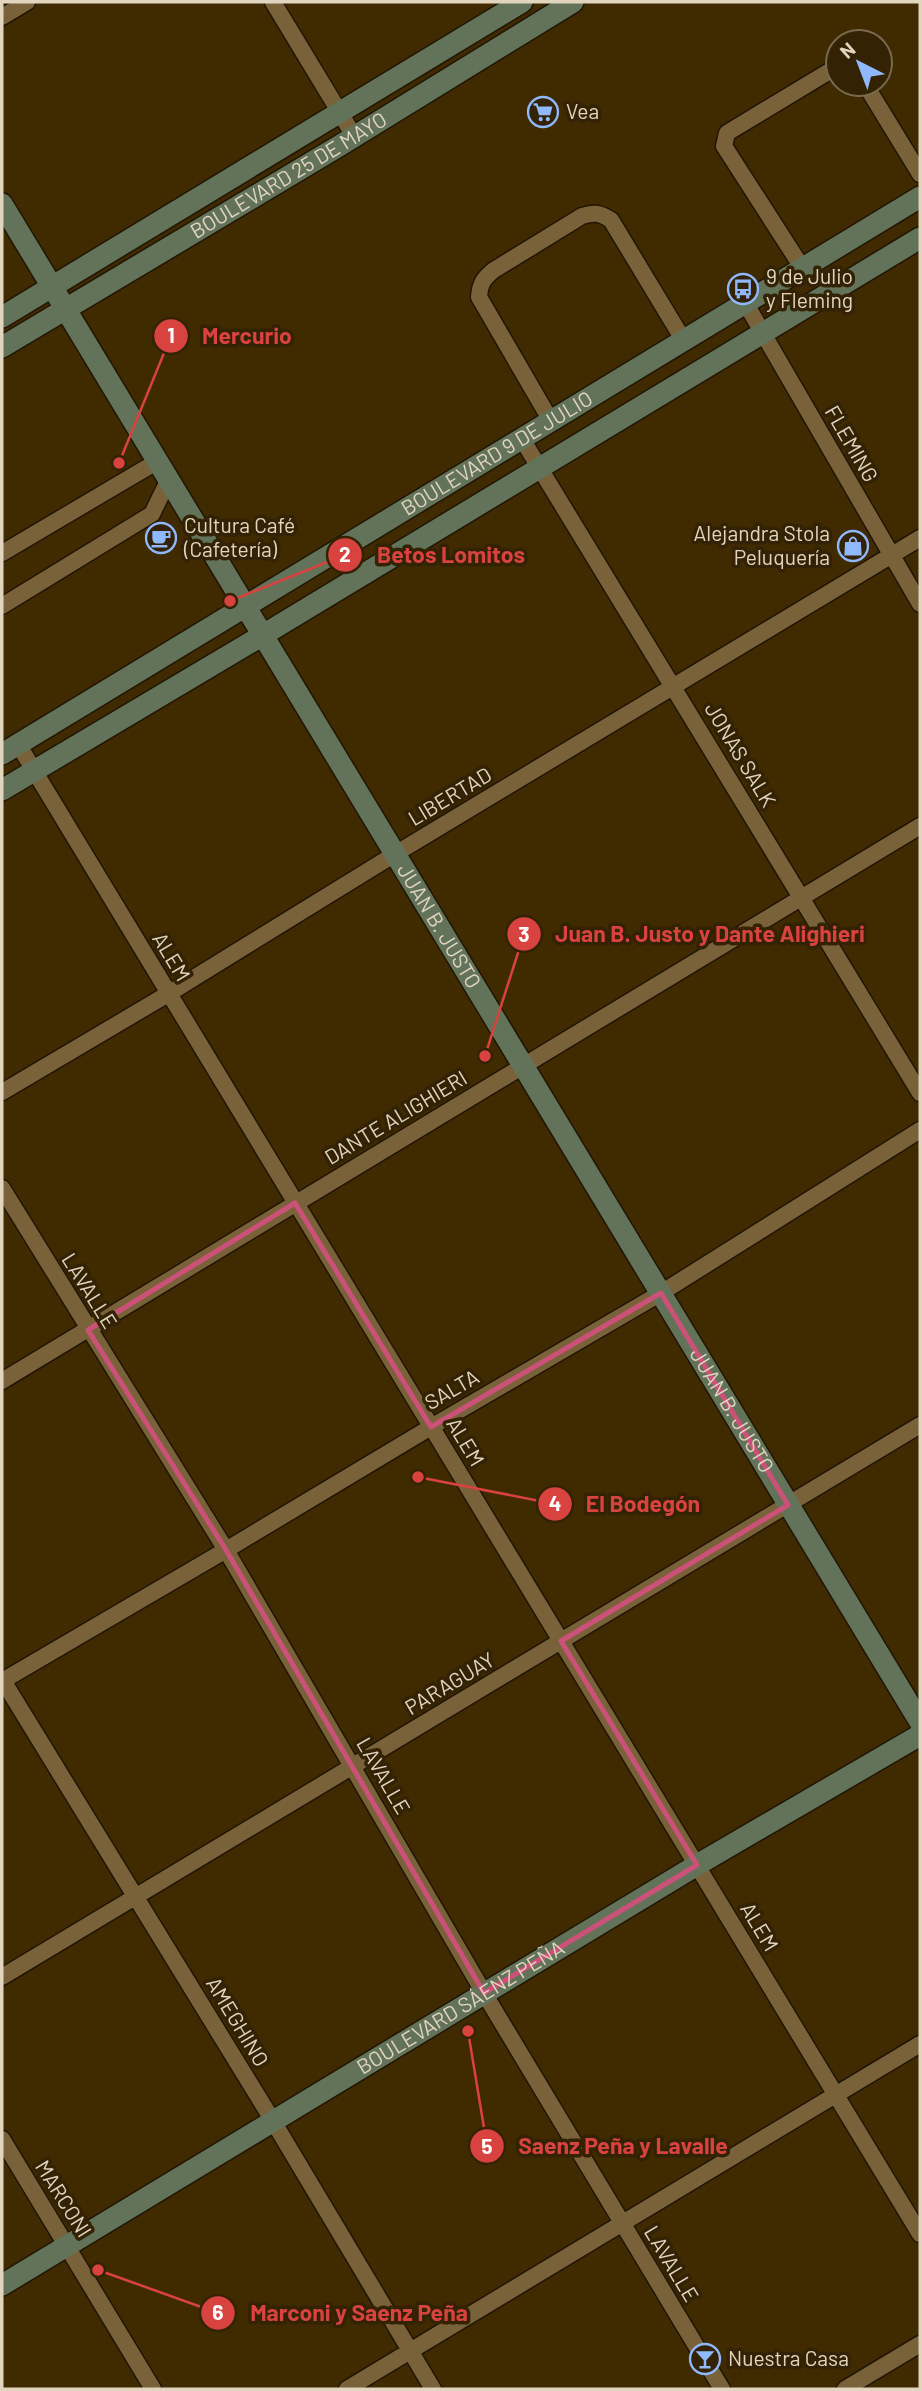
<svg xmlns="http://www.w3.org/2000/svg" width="922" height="2391" viewBox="0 0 922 2391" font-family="Barlow,sans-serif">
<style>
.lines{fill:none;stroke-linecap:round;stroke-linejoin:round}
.minor-casing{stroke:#211602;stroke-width:19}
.secondary-casing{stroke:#211602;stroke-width:24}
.minor{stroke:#79623a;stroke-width:16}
.secondary{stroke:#627359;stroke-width:21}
.marked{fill:none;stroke:#cc5179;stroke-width:5;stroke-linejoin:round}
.labels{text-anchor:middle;stroke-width:7;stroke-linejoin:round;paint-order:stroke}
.poi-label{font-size:21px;fill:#e2d5c0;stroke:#332304;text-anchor:start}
.street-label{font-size:21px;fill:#e2d5c0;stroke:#332304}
.leader{fill:none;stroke:#d8423f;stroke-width:2.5}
.callout-dot{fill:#d8423f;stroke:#332304;stroke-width:2.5}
.mark-label{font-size:21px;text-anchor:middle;font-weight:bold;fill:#fff}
.callout-label{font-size:23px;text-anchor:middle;font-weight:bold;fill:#d8423f;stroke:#332304;stroke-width:7;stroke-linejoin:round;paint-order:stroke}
</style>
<rect width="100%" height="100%" fill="#402b00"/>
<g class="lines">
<!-- minor casing -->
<g class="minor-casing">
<path id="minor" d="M273,2L354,136
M2,17L27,2
M865,84L920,174
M803,269L724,146L727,133L838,66
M746,304L920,604
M551,421L479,297C480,283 484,278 494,270L582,216C594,212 600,213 611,220L684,341
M522,439L920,1093
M2,553L158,461
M2,606L152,514L169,479
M18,744L920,2234
M2,1092L168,994L395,854L920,538
M2,1188L226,1550L484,1993L722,2389
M2,1381L920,826
M2,1679L273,2121L433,2389
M2,1681L226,1550L431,1427L661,1293L920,1130
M2,1977L920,1425
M2,2139L153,2389
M347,2389L920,2044
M845,2389L920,2344"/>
</g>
<!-- secondary casing -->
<g class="secondary-casing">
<g id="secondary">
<path id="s1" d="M2,204L920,1722"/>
<path d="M2,317L522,2"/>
<path id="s2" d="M2,347L339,146L573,2"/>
<path id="s3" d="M2,754L920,197"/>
<path d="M2,790L263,635L920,238"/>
<path id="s4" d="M2,2285L697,1865L920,1735"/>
</g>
</g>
<!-- minor -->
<use href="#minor" class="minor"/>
<!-- secondary -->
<use href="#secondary" class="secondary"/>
</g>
<!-- marked area -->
<path class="marked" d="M295,1203L431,1427L661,1293L788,1505L561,1641L697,1865L484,1993L226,1550L88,1330Z"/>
<!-- icons -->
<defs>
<g id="supermarket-ring" transform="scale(1.575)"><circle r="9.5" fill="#332304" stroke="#8fb8fd" stroke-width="1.5"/><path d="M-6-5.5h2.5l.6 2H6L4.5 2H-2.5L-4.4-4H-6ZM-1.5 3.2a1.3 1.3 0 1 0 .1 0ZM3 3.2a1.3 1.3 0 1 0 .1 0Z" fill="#8fb8fd"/></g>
<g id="bus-ring" transform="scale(1.575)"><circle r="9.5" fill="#332304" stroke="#8fb8fd" stroke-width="1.5"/><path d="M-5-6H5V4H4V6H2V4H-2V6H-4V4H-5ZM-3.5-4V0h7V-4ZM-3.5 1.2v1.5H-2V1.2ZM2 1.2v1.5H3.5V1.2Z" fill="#8fb8fd"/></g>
<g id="cafe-ring" transform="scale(1.575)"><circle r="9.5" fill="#332304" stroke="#8fb8fd" stroke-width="1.5"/><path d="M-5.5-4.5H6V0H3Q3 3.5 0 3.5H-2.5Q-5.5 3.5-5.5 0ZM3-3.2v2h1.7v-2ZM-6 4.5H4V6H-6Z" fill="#8fb8fd"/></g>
<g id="shop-ring" transform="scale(1.575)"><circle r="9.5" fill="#332304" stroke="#8fb8fd" stroke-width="1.5"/><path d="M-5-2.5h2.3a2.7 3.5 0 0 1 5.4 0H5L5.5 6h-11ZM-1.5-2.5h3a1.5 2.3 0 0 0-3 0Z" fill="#8fb8fd"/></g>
<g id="bar-ring" transform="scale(1.575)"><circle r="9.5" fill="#332304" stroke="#8fb8fd" stroke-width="1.5"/><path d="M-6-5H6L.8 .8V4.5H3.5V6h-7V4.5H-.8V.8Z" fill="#8fb8fd"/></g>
</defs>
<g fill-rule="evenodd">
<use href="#supermarket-ring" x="543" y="112"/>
<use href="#bus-ring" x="743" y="289"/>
<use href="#cafe-ring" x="161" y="538"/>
<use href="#shop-ring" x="853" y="546"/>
<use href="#bar-ring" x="705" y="2359"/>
</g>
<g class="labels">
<!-- poi labels -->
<g class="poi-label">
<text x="566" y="119">Vea</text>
<text x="766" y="284">9 de Julio<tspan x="766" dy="24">y Fleming</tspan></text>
<text x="184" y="533">Cultura Café<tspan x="184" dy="24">(Cafetería)</tspan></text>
<text x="830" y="541" text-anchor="end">Alejandra Stola<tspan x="830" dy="24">Peluquería</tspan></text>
<text x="728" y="2366">Nuestra Casa</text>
</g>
<!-- street labels -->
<g class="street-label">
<text dy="7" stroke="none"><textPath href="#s2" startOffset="334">BOULEVARD 25 DE MAYO</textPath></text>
<text transform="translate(851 444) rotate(60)" y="7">FLEMING</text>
<text dy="7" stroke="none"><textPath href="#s3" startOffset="579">BOULEVARD 9 DE JULIO</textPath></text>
<text transform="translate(740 755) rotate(59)" y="7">JONAS SALK</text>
<text transform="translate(450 797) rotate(-31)" y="7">LIBERTAD</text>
<text dy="7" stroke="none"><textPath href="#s1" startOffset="844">JUAN B. JUSTO</textPath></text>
<text transform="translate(171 957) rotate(59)" y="7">ALEM</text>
<text transform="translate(396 1118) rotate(-31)" y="7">DANTE ALIGHIERI</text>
<text transform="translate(89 1291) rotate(58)" y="7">LAVALLE</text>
<text transform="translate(452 1390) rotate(-30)" y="7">SALTA</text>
<text dy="7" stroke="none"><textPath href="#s1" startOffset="1410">JUAN B. JUSTO</textPath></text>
<text transform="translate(465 1442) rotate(59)" y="7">ALEM</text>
<text transform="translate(450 1684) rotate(-31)" y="7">PARAGUAY</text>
<text transform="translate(383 1776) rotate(60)" y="7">LAVALLE</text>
<text transform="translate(759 1927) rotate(59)" y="7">ALEM</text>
<text dy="7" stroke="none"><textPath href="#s4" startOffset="536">BOULEVARD SÁENZ PEÑA</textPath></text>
<text transform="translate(237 2022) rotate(59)" y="7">AMEGHINO</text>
<text transform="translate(63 2199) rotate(58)" y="7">MARCONI</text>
<text transform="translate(671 2264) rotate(59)" y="7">LAVALLE</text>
</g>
</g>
<!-- callouts -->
<path class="leader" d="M119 463L171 336M230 601L345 555M485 1056L524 934M418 1477L555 1504M468 2031L487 2146M98 2270L218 2313"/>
<g class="callout-dot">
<circle cx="119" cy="463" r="7"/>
<circle cx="230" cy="601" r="7"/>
<circle cx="485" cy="1056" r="7"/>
<circle cx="418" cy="1477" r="7"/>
<circle cx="468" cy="2031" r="7"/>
<circle cx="98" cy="2270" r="7"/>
<circle cx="171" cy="336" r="18"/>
<circle cx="345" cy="555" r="18"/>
<circle cx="524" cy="934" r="18"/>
<circle cx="555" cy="1504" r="18"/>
<circle cx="487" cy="2146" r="18"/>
<circle cx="218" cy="2313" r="18"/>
</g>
<g class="mark-label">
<text x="171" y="343">1</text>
<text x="345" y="562">2</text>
<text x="524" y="942">3</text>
<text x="555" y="1511">4</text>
<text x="487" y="2154">5</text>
<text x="218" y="2320">6</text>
</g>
<g class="callout-label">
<text x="247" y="344">Mercurio</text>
<text x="451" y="563">Betos Lomitos</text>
<text x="710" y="942">Juan B. Justo y Dante Alighieri</text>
<text x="643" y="1512">El Bodegón</text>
<text x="623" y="2154">Saenz Peña y Lavalle</text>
<text x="359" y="2321">Marconi y Saenz Peña</text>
</g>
<!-- border -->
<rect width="922" height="2391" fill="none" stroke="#e2d5c0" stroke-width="7"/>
<!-- north arrow -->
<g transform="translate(859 63) rotate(318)"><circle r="33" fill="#332304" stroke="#796a4f" stroke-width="2"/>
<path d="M0-5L12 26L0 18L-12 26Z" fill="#8fb8fd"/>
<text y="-10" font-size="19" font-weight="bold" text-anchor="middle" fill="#e2d5c0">N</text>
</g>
</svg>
